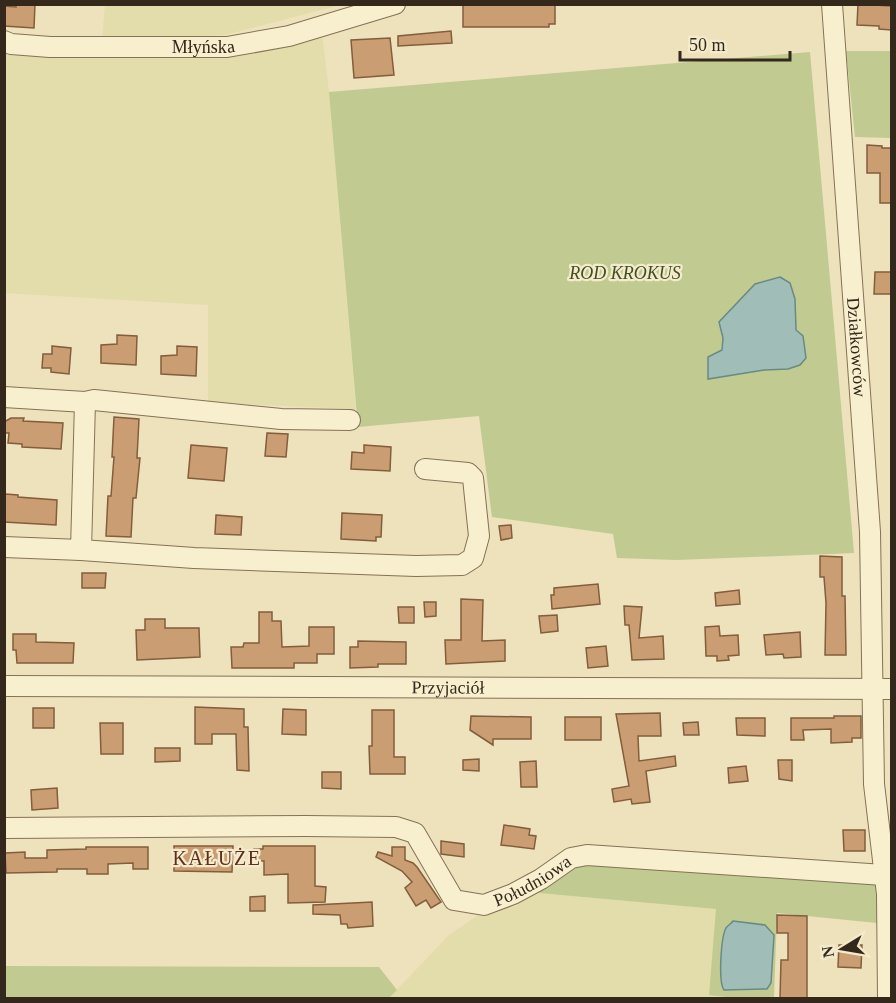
<svg xmlns="http://www.w3.org/2000/svg" width="896" height="1003" viewBox="0 0 896 1003" font-family="'Times New Roman',serif">
<style>
.farmland{fill:#e2ddaa}
.green{fill:#c0ca91}
.water{fill:#a0beb7;stroke:#688b85;stroke-width:1.5}
.building{fill:#cb9d72;stroke:#835d3c;stroke-width:1.5}
.lines{fill:none;stroke-linecap:round;stroke-linejoin:round}
.minor-casing{stroke:#847256;stroke-width:22}
.minor{stroke:#f8efcf;stroke-width:20}
.labels{text-anchor:middle;stroke-width:4.5;stroke-linejoin:round;paint-order:stroke}
.street-label{font-size:18px;fill:#33281b;stroke:#f4ebcc}
.park-label{font-size:18px;font-style:italic;fill:#415022;stroke:#f4ebcc}
.neighbourhood-label{font-size:20px;letter-spacing:1.5px;fill:#602e1b;stroke:#f4ebcc}
</style>
<rect width="100%" height="100%" fill="#ede2bc"/>
<!-- farmland -->
<path class="farmland" d="M344,4L225,35L102,42L105,5Z
M322,32L329,92L356,409L208,403V305L5,293L6,50Z
M539,893L717,909L709,994L734,998H389L449,935L481,913Z"/>
<!-- green -->
<path class="green" d="M846,51H891V138L855,137Z
M810,52L854,553L677,560L617,558L613,534L492,517L479,416L358,427L329,92Z
M592,861L879,884L877,923L777,913L774,998H734L709,995L716,909L539,893L568,868Z
M4,966L379,967L397,990L389,998H5Z"/>
<!-- water -->
<path class="water" d="M780,277L790,283L795,299L796,330L803,336L806,358L800,365L788,369L764,370L708,379V357L722,350L723,338L719,322L755,284Z
M733,921L765,925L774,935L771,983L767,989L724,990C718,982 721,937 726,928C728,925 731,924 733,921Z"/>
<!-- building -->
<path class="building" d="M16,4H35L34,28L4,26V6L16,7Z
M463,4H555V24H549V27H463Z
M858,4L891,6V30L879,29V26L857,25Z
M451,31L452,43L398,46V36Z
M390,38L394,75L354,78L351,40Z
M867,145L882,146V148H891V203H880V173H867Z
M875,272H891V294H874Z
M117,335L137,336L136,365L101,363V345L117,344Z
M52,346L71,348L69,374L51,372V368H42L43,354H52Z
M177,346L197,347L196,376L161,374V356L177,355Z
M114,417L139,419L137,458H140L136,498H133L131,537L106,536L108,496H111L114,457H112Z
M11,418H24L23,421L63,423L61,449L22,447V444L8,443L9,433H4V422Z
M267,433L288,434L286,457L265,456Z
M191,445L227,448L224,481L188,478Z
M364,445L391,447L390,471L351,469L352,452L364,453Z
M5,494L18,495V497L57,500L56,525L4,522Z
M342,513L382,515L381,537H376V541L341,539Z
M216,515L242,517L241,535L215,534Z
M511,525L512,538L501,540L499,526Z
M820,556L842,557V596H845L846,655H825L826,603L824,577H820Z
M82,573H106L105,588H82Z
M598,584L600,604L552,609L551,595H554V588Z
M739,590L740,604L716,606L715,593Z
M461,599L483,600L482,641L505,640V661L446,664L445,640H461Z
M424,602H436V616L425,617Z
M624,606L642,607L639,638L663,636L664,659L632,660L629,625H625Z
M398,607H414V623H399Z
M259,612H272V621H281L282,647L309,646V627H334V654H317V663H294V668H232L231,647H243L244,643H259Z
M557,615L558,631L541,633L539,616Z
M145,619H165V628H199L200,657L137,660L136,630H145Z
M719,626L720,636L738,635L739,655L728,656L729,660L717,661V656H706L705,627Z
M800,632L801,657L784,658L783,654L766,655L764,635Z
M13,634H36V642L74,643L73,663H17L16,650H13Z
M358,641L406,642V664H378V667L350,668V647H358Z
M606,646L608,666L588,668L586,648Z
M195,707L244,709V727H248L249,771L237,770L236,734H212V744H195Z
M33,708H54V728H33Z
M283,709L306,710V735L282,734Z
M372,710H394V757H405V774H370L369,746H372Z
M660,713L661,736H638L639,761L675,756L676,766L646,771L650,802L632,804L631,799L614,802L612,789L629,786L616,714Z
M471,716L531,717V739H493V745L470,730Z
M834,716H861V738H852V742L831,743V729L803,730L804,740H791V718H834Z
M565,717H601V740H565Z
M736,718H765V736L737,735Z
M698,722L699,735H684L683,723Z
M100,723H123V754H101Z
M155,748H180V761L155,762Z
M479,759V771L463,770V760Z
M778,760H792V781L779,779Z
M536,761L537,787H521L520,762Z
M746,766L748,781L729,783L728,768Z
M322,772H341V789L322,788Z
M57,788L58,808L32,810L31,790Z
M504,825L530,829L529,835L536,836L534,849L501,845Z
M843,830H865V851H844Z
M441,841L464,844V857L441,854Z
M174,846H233L232,872L174,871Z
M263,846H315V886L326,887L325,902L288,903V874L264,875V861H255L254,849H263Z
M86,847H148V869H133V863L108,864V874H87V869H57V872L6,873L5,853L25,852V858H47V850L86,849Z
M392,847H405V860L413,863L417,867L441,902L431,908L426,900L416,906L405,888L412,882L402,871L376,857L378,852L392,856Z
M265,896V911H250V897Z
M372,902L373,926L348,928L347,924H341L340,915L313,914V905Z
M777,915L807,916V999H780L781,960H788V933H777Z
M839,945H862L861,968L838,967Z"/>
<g class="lines">
<!-- minor casing -->
<g class="minor-casing">
<g id="minor">
<path id="s1" d="M832,4L870,532L874,784L887,894L888,998"/>
<path id="s2" d="M4,41L11,44L50,47H227L289,36L395,4"/>
<path d="M4,397L85,402L94,400L281,419L350,420"/>
<path d="M4,547L81,550L85,402"/>
<path d="M81,550L194,558L416,566L462,565L473,558L479,536L473,478L468,473L425,469"/>
<path id="s3" d="M4,686L892,689"/>
<path id="s4" d="M4,828L306,826L396,827L415,833L454,900L484,905L513,894L541,879L571,858L587,855L884,875"/>
</g>
</g>
<!-- minor -->
<use href="#minor" class="minor"/>
</g>
<g class="labels">
<!-- street labels -->
<g class="street-label">
<text dy="6" stroke="none"><textPath href="#s2" startOffset="200">Młyńska</textPath></text>
<text dy="6" stroke="none"><textPath href="#s1" startOffset="344">Działkowców</textPath></text>
<text dy="6" stroke="none"><textPath href="#s3" startOffset="444">Przyjaciół</textPath></text>
<text dy="6" stroke="none"><textPath href="#s4" startOffset="574">Południowa</textPath></text>
</g>
<!-- park labels -->
<g class="park-label">
<text x="625" y="279">ROD KROKUS</text>
</g>
<!-- neighbourhood labels -->
<g class="neighbourhood-label">
<text x="217" y="865">KAŁUŻE</text>
</g>
</g>
<!-- border -->
<rect width="896" height="1003" fill="none" stroke="#33281b" stroke-width="12"/>
<!-- north arrow -->
<g transform="translate(842 949) rotate(259)" stroke="#f4ebcc" stroke-width="4.5" paint-order="stroke">
<path d="M0-4.5L10 22L0 15L-10 22Z" fill="#33281b"/>
<text y="-9" font-size="16" font-weight="bold" text-anchor="middle" fill="#33281b">N</text>
</g>
<!-- scale -->
<path d="M680 51v9h110v-9" fill="none" stroke="#33281b" stroke-width="3"/>
<text x="689" y="51" font-size="18" fill="#33281b" stroke="#f4ebcc" stroke-width="4.5" paint-order="stroke">50 m</text>
</svg>
